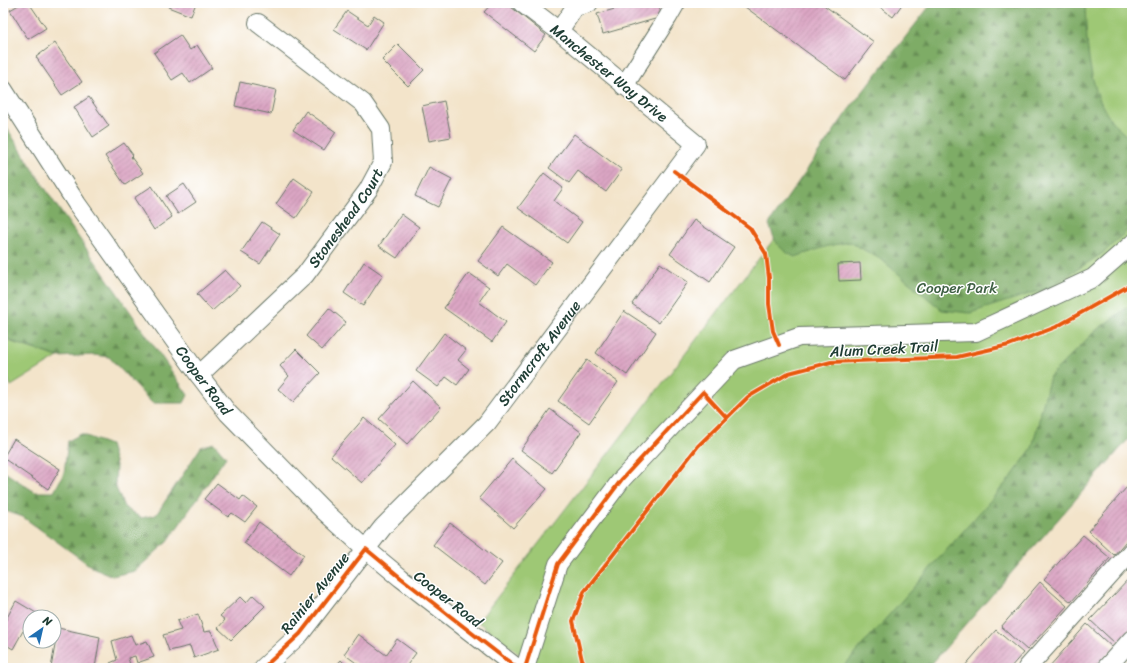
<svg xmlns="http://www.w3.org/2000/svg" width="1135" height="671" viewBox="0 0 1135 671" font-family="Sriracha,sans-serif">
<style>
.green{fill:#9ec875;stroke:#5e8254}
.forest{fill:url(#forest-firs);stroke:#4e744d}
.building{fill:url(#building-hatch)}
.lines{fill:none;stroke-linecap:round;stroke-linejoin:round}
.minor-casing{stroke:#697768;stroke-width:20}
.minor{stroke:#fff;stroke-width:18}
.cycleway-casing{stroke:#fff;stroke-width:6}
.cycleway{stroke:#e8590c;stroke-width:4}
.labels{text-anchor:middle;stroke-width:3;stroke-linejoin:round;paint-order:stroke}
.street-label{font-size:15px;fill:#1f3d34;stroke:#fff}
.park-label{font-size:15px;fill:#3f6044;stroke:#fff}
</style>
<defs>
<pattern id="forest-firs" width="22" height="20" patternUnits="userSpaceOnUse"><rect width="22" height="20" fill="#7eac66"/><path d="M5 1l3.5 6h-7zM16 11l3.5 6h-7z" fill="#678d55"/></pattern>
<pattern id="building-hatch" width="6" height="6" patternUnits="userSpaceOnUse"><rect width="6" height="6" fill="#dca6c4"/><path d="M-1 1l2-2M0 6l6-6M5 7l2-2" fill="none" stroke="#b288a0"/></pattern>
</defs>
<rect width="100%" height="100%" fill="#fff"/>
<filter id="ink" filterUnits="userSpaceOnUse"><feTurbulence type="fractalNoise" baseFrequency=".025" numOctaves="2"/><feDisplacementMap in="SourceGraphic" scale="8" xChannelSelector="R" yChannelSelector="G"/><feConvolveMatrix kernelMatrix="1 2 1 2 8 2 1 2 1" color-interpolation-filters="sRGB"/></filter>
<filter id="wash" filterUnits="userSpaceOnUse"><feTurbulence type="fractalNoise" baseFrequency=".012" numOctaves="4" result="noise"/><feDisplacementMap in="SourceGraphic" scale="16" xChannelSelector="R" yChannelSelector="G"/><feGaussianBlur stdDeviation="0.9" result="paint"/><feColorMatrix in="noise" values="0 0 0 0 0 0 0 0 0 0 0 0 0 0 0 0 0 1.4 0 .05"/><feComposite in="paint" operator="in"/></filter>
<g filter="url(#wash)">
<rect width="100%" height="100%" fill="#f3e4ca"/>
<!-- green -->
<path class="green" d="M953,3H1132V349L856,668H537L478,622L774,239Z
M3,334L11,342L58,357L11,386L5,371L3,370Z"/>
<!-- forest -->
<path class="forest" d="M932,3H1085C1087,49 1088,113 1132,139V226L1103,253L1048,288L970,313L942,310L882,260L850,242L828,246L795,257C778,249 775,242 769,224L847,112Z
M3,122L54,202L188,395L184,403H152L109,357L94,355L58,357L11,341L3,334Z
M1132,304V435L928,668H842L1013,475L1032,448L1050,376L1094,332Z
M81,434L110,445L116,465L115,485L124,507L141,518L156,515L201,447L214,443L226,457L168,541L135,571L112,576L92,567L23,517L3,510V471L35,492H54L64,473L68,441Z"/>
<g id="blocks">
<!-- building -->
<path class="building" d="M22,3H29L46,28L28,39L10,10Z
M170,3H196L191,16L168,7Z
M492,3H506L546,35L534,51L484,12Z
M636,3H658L662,17L603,34L597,14Z
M741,3H821L874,42L845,80L741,4Z
M875,3H903L893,17Z
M347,11L368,25L374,15L384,22L366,50L334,29Z
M180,35L190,50L197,45L212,68L190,83L183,73L172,80L154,53Z
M55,43L82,82L62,95L36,57Z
M398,44L424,70L408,86L382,60Z
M240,82L276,90L271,114L235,106Z
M89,97L109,126L93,137L74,107Z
M444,101L451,137L429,141L422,106Z
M306,111L336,132L324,150L293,130Z
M574,134L622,170L606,192L578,171L569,183L549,168Z
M124,143L133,155L131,157L143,173L125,185L105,156Z
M429,167L452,179L438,207L415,196Z
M544,173L563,188L554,201L582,222L567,243L518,208Z
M294,178L314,192L296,218L276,204Z
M184,184L196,202L178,214L166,196Z
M152,186L172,217L154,230L134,198Z
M401,214L419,227L397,258L379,246Z
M694,220L734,247L710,282L670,254Z
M262,222L280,234L260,264L241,252Z
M503,227L552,262L535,285L507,264L498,276L478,261Z
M364,262L383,275L363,306L344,293Z
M660,263L688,282L659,323L632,304Z
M860,263L861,280L839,281L838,264Z
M225,270L240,286L212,311L197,294Z
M469,273L489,287L479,302L506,322L492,342L444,308Z
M329,308L346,322L322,350L306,336Z
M624,311L656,332L627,375L596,353Z
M444,333L466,350L458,360L469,369L457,385L446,377L438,387L416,371Z
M296,349L320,373L293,402L278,389L289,376L280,366Z
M587,360L618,382L589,423L558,401Z
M413,381L441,407L407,444L379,419Z
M550,409L581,432L552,473L521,450Z
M364,418L395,445L362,483L331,456Z
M14,439L60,469L48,489L3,458Z
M512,459L547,489L513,528L479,498Z
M217,483L240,500L243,496L257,507L245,522L232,513L228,517L204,499Z
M1127,487L1132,492V534L1114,555L1088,531Z
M259,522L304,555L289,576L244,543Z
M450,523L502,563L485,585L433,545Z
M1083,535L1110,558L1071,602L1044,579Z
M1131,577L1132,578V627L1116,644L1090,620Z
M1040,582L1067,606L1027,650L1001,627Z
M253,595L265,606L231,640L218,628L225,620L220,616L240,597L246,603Z
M16,601L43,617H30V635L23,631L13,649L3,643V625Z
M198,614L204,632L211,631L219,649L194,658L190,646L169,651L163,635L181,630L177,621Z
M1087,624L1113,648L1095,668H1048Z
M58,628L100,637L95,668H51Z
M996,630L1023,653L1010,668H963Z
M358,634L386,655L397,639L416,653L405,668H363L344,654Z
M131,635L135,645L147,641L154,657L137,663L135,656L128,658L131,668H112L110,663L117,660L112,641Z
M341,660L349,668H334Z"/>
</g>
</g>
<g filter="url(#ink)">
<use href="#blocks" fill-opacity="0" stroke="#697768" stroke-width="1"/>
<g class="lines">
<!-- minor casing -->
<g class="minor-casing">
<g id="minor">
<path d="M559,31L575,7L589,3"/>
<path d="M624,86L668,17L676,3"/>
<path id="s1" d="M3,89L77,204L199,375L228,413L323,510L366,549L401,578L517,668"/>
<path id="s2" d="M199,375L305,275L368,190L383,162L381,129L363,103L258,23"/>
<path id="s3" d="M263,668L300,634L383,527L487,423L696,144L559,31L522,3"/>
<path d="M525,668L558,564L622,479L734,360L799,337L976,332L1093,278L1132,244"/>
<path d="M1027,668L1132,551"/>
<path d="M1106,668L1132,639"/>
</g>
</g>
<!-- minor -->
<use href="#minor" class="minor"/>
<!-- cycleway casing -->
<g class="cycleway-casing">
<path id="cycleway" d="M674,171L750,228L766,254L769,278V304L773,331L779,345
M263,668L300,634L366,549L401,578L517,668
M525,668L558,564L622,479L703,392L727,418
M586,668L582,660L573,621L584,592L698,446L748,397L789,373L831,362L957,357L1009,345L1056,327L1132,284"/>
</g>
<!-- cycleway -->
<use href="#cycleway" class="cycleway"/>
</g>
</g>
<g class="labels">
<!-- street labels -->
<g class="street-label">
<text transform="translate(609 73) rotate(39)" y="5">Manchester Way Drive</text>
<text dy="5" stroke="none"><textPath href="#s2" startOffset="216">Stoneshead Court</textPath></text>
<text transform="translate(884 349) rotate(-3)" y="5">Alum Creek Trail</text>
<text dy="5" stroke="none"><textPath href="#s3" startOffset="420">Stormcroft Avenue</textPath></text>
<text dy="5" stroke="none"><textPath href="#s1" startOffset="354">Cooper Road</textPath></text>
<text transform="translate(315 593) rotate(-51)" y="5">Rainier Avenue</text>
<text transform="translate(448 599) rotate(38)" y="5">Cooper Road</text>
</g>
<!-- park labels -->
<g class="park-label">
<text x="957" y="293">Cooper Park</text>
</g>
</g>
<!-- margin -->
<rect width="1135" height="671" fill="none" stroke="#fff" stroke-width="16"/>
<!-- north arrow -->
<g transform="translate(42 629) rotate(34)"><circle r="19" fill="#ffffff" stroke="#a5b1ae"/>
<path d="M0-3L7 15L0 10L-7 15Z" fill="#1f6fb2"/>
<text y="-6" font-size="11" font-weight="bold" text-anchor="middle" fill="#1f3d34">N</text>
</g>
</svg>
